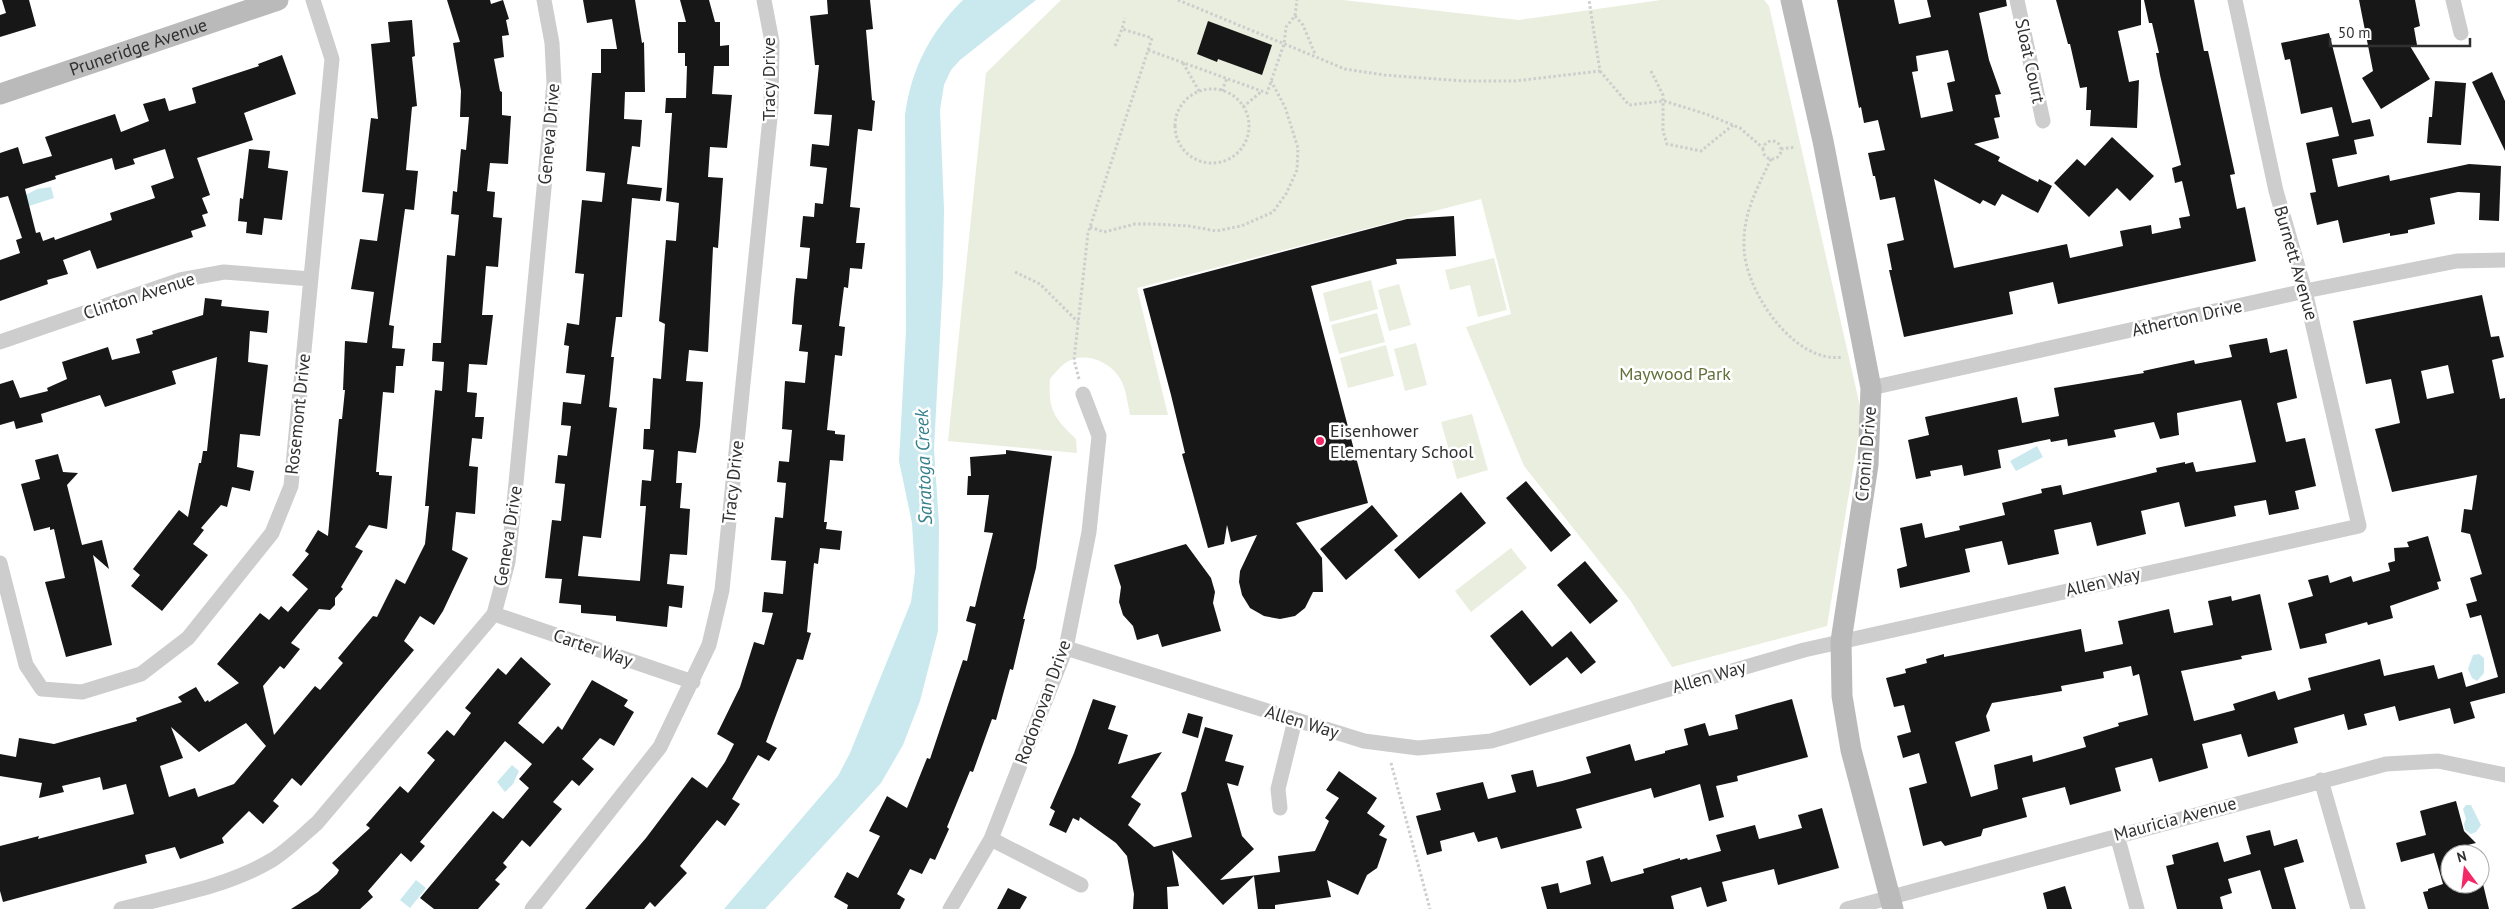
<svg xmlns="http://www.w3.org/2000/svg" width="2505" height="909" viewBox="0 0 2505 909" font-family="'PT Sans',sans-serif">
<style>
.green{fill:#eaeede}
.water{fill:#c9e9ef}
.building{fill:#171717;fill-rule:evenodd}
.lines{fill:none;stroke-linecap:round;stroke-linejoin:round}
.path{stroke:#cdcdcd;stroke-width:3;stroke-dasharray:2.5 2.5;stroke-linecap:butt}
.street{stroke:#cdcdcd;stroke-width:15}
.secondary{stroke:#bababa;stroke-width:21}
.poi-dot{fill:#f22867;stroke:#fff;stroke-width:2}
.labels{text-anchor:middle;stroke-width:5;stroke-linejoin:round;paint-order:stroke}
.street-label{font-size:18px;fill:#303030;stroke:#fff}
.park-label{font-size:18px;fill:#60703a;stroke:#fff}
.poi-label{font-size:18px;fill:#303030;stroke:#fff;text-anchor:start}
.water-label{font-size:19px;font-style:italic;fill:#337f8b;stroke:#fff}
</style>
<rect width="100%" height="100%" fill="#fff"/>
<!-- green -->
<path class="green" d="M1061,0H1343L1519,20L1661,0H1764L1769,6L1862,415L1827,626L1672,667L1630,600L1524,466L1466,327L1511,314L1481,199L1137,288L1168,415H1130C1128,406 1127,396 1124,387C1117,364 1085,348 1064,364C1059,368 1054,374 1050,379C1048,410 1054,418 1076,439L1077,453L948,441L986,73Z
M1494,258L1507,310L1478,317L1470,285L1450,290L1445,270Z
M1371,280L1378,309L1330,322L1323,293Z
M1399,284L1411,325L1389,331L1378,290Z
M1377,313L1385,342L1339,354L1331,325Z
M1416,343L1427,385L1405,391L1394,349Z
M1386,345L1394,376L1348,388L1340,358Z
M1472,414L1488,470L1457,479L1441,422Z
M1511,548L1527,568L1471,612L1455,591Z"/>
<!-- water -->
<path class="water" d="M963,0H1036L960,60L951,70L944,85L940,110L944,209L943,278L934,449L939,524L938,631L920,701L903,745L881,783L765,909H724L838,776L850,753L911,602L915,572L912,523L899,461L906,331L905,115C911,70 930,32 963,0Z
M51,187L54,198L29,206L26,195L37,189Z
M2037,446L2043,457L2016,471L2010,461Z
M2479,654L2484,658V673L2477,681L2472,678L2468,669L2473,655Z
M512,765L519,771L513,784L505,792L497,782Z
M2466,805H2471L2481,825L2476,832L2471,834L2465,830L2464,824L2466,819L2463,809Z
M416,880L426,888L410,908L400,900Z"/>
<!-- building -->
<path class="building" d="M2,0H29L36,26L0,37V15L6,13Z
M447,0H490L491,4L503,0L509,19L506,20L509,35L502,36L504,57L494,59L500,91L502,92V115L511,116L508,164L490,163L487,191L495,192L493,217L502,218L498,267L486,266L482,315H493L487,365L469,364L467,392L477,393L475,417H484L482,439L472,438L469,466L478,467L475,514L456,512L452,550L468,558L443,611L434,625L420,616L404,641L414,650L301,786L292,778L273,801L279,806L263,824L249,811L222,838L224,843L180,859L175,847L145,855L147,863L3,902L0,891V846L39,836L38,839L134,814L126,784L103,790L100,777L62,786L64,792L39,798L42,783L0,776V754L16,757L19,738L54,744L137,721L136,718L182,702L178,697L196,687L205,702L208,700L209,702L239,683L217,664L260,613L269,620L281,606L288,612L308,589L292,575L309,554L305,551L318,530L328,536L339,419H342L345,390H343L345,341L367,343L374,292L351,289L360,239L377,241L384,194L362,192L371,118L378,119L371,44L390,42L388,22L412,20L415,56L412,57L417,106L412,107L406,170L418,171L414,210L405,209L389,325L394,326L392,348L405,349L403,366H396L394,393L383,392L376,472H379V475L392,476L387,529L369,525L355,547L363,551L341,587L343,589L335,598V605L330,610L319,609L291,643L300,649L284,669L280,666L263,686L274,735L315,686L320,690L343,663L338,658L373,616L377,617L396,579L405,584L425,544L429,506H425L435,390L442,391L444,362L432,361L433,343H441L447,255L455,256L459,215L451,214L453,191L457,192L461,149L466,150L469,117H460L461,91L453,43L460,42ZM246,723L266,746L234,784L198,797L195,788L169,797L160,766L183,758L171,727L199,752Z
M583,0H635L642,43L644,42L645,92H625L624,119L642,120L640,147L632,146L627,184L662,188L660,201L632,198L622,317H616L611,357H614L609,407L617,408L601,538L583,536L578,576L640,581L646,506H640L642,480L651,481L654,450L643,449L644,429H650L653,378L661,379L665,324L659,321L666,240L676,241L679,203L666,201L672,113H665L666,98H686L687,66H685V53H678V22H686L680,0H709L715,22H720V46L729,45V66H714L712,94L732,95L727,148L710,147L708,177L723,178L718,248L713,247L708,352L689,350L686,381L703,382L700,426L696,453L678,451L676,483H682L680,508L690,509L687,555L670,554L667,584L684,586L682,608L669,606L667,627L616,621V616L581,613V605L559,603L562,579L545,578L552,520L561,521L565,484L555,483L558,455L567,456L571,426L561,425L563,402L581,404L585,375L566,373L569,346L564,345L567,323L579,325L584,274L575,273L582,200L602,202L605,173L586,171L592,73H601V49H617L612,19L587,23Z
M827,0H870L873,29L866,30L872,100L875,101L872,131L858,129L850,207L860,208L856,243H865L862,269L850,268L848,288L844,287L839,326L845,327L842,356L835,355L827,430L835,431V434L845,435L843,461L830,460L824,522H827L826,529L842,531L840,550L820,548L818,564L814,563L807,632L811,633L803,660L797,659L766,742L777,748L769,761L758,755L732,799L740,804L725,826L717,820L680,866L687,873L655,907L650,902L644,909H585L646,838L692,777L707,788L725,762L734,744L717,734L740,687L754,642L764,645L773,613L762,612L764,592L783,594L786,561L771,560L775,517L783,518L786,483L777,482L779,461L789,462L792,430L782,429L785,381L805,383L808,352L799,351L802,325L792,324L794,298L796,278L807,279L810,248L800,247L803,216L814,217L815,203L823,204L827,168L810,166L812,144L829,146L832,115L814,114L819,65H815L810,16L828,14Z
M1837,0H1894L1899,24L1931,17L1927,0H2006L2007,6L1979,13L1989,60L2001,94L1995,95L2000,117L1994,118L1999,138L1974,144L2000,157L1998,161L2038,182L2039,179L2052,186L2038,213L2002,194L1995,206L1983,200L1980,204L1934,179L1954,268L2067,244L2070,258L2123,246L2120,231L2151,225L2152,234L2181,228L2179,218L2190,216L2182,181L2175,183L2172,168L2181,165L2160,75L2156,53H2159L2152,23H2149L2144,0H2194L2204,51H2208L2235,174L2230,175L2237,209L2245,207L2256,261L2058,304L2053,282L2009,292L2013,314L1904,337L1889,270H1892L1887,244L1904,240L1895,197L1880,200L1875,176H1873L1868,153L1885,150L1878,120L1864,123L1861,107L1859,108ZM1948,50L1955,81L1947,83L1953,111L1921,118L1912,72L1918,71L1916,56Z
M2056,0H2141V25L2118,31L2129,82L2139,80L2137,128L2090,126L2091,110H2086L2087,87L2080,88L2070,44H2068Z
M2359,0H2415L2420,26L2414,28L2417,45L2410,46L2430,79L2381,109L2362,78L2373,71Z
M1208,21L1272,45L1262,75L1218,59L1217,62L1197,54Z
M2329,33L2352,123L2370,119L2374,136L2354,140L2357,154L2332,159L2338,187L2389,175L2390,181L2469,164L2501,166L2499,221L2479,220L2480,193L2458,192L2430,198L2435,224L2408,230V233L2390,236V233L2343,243L2338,220L2317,225L2310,193L2316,192L2306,143L2339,136L2332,107L2301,114L2290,59L2285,60L2281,43Z
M282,55L296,94L244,113L253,140L197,158L210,195L202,198L208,213L202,215L206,226L191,231L193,237L97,269L90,250L63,260L68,274L47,280L48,284L0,301V260L20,253L16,240L22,238L8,196L0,198V153L18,147L23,164L52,156L45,137L115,114L121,132L149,121L143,104L165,98L169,111L196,103L192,88L259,66L258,64ZM165,149L174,178L151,186L155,198L110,213L112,220L55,240L54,237L43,241L40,232L36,233L25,189L56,179L55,176L112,158L115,170L135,164L133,159Z
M2492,72L2505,101V151L2472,82Z
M2435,81L2466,83L2461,145L2427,143L2429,117H2432Z
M2112,137L2154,176L2130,201L2117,188L2089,217L2054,183L2077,159L2085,166Z
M249,149L270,151L268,168L288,171L282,220L264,218L262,235L246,233L247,222L238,221L240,198L243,199Z
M1454,216L1456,256L1396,259L1397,264L1311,286L1368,503L1296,523L1322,558L1323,592H1313L1305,608L1295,616L1280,619L1264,616L1250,608L1242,595L1239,582L1240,571L1257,535L1231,542L1227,525L1224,544L1208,548L1182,454L1185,453L1171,395L1143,289L1407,219Z
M2482,295L2491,337L2499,336L2504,357L2492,360L2500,399L2505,398V693L2470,702L2475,718L2454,724L2450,708L2399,721L2395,706L2364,714L2367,725L2348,730L2344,714L2294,728L2298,743L2248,757L2241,734L2202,744L2208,768L2159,782L2152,758L2115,768L2121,791L2070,805L2065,787L2022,798L2027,817L1983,829L1981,836L1945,846L1941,841L1923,846L1909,788L1927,783L1919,753L1903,758L1897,736L1911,732L1904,705L1894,707L1886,678L1906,673L1905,669L1927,663L1926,659L1944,654V657L2081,629L2085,652L2123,644L2118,621L2169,609L2174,633L2213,625L2208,601L2231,596L2232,601L2260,594L2272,650L2241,656L2242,659L2181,671L2194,721L2235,710L2233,704L2275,691L2278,700L2311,690L2308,678L2380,659L2384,676L2434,665L2438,679L2462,672L2466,687L2498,677L2481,615L2470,618L2466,604L2477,601L2470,578L2482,574L2470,534L2461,532L2464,509L2472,510L2477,475L2392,492L2375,429L2400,423L2391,379L2366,384L2353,321ZM2448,365L2454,393L2427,399L2421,371ZM2131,666L2133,676L2139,674L2148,715L2118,723L2119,726L2083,737L2086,747L2033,762L2032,755L1994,765L1998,789L1971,797L1955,742L1990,731L1986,716L1992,703L2062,691L2061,686L2104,678L2103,672Z
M205,298L222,300L221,306L269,311L267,333L250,331L248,362L268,365L260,436L240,434L237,467L254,471L250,491L232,487L227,507L221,505L201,528L204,530L193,544L208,555L162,611L131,586L140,575L133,569L179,510L188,517L199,463H201L203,451H207L217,357L172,371L176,384L105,407L100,395L41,414L43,422L16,429L14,421L0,425V384L13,380L20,398L48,391L47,388L67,379L62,362L108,347L112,360L140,353L136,339L153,334L152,331L203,315Z
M2267,338L2270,353L2287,349L2297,398L2277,403L2286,442L2305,438L2316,486L2295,491L2299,509L2269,515L2266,500L2234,506L2236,516L2185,527L2179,502L2141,511L2146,534L2097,546L2091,522L2054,530L2059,554L2008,565L2002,541L1965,549L1970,572L1900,588L1897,569L1907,566L1900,528L1922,523L1925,538L1960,530L1959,526L2005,515L2002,503L2042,493L2041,489L2061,485L2063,495L2157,472L2156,468L2185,462V464L2193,462L2196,472L2256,462L2241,400L2177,413L2179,435L2160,439L2154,422L2114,430L2116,437L2068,446L2067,439L2051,442L2050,439L1998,450L2001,468L1964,476L1962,465L1930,471L1931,476L1916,479L1908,440L1929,435L1925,417L2017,397L2022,423L2059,416L2054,388L2144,373L2143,371L2194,360L2195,364L2232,357L2229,345Z
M1006,450L1052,456L1036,568L1023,619H1025L1013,670L1010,669L996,720L992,719L973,772L970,771L947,827L949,829L935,860L930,858L922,874L910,869L897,894L905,899L900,909H847L848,905L834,897L847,872L858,878L880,836L869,831L887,796L907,808L927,758L930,759L963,660L967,661L976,624L966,621L970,606L975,607L993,533L984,532L989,495H967L968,476H971L970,457L1006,454Z
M58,454L63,472L78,473L67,485L82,545L102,540L109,569L93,555L112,645L66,657L45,582L65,578L54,529L50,530V527L34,531L21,484L40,479L35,460Z
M1526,481L1571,535L1551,552L1506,498Z
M1461,492L1486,523L1419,579L1394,550Z
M1372,505L1398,536L1346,580L1320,549Z
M2428,536L2441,581L2437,582L2439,589L2390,606L2393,618L2368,625L2367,622L2325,634L2327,643L2300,649L2288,603L2313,596L2308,580L2328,575L2330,583L2351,576L2353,582L2390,571L2388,563L2395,561L2394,548L2409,547L2407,542Z
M1186,544L1211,578L1215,592L1213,603L1221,631L1162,647L1158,634L1137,640L1133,626L1123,615L1119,602L1121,587L1114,565Z
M1585,561L1618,601L1590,624L1557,585Z
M1522,610L1552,647L1571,631L1596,662L1581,674L1567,657L1530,686L1490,636Z
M521,657L551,684L518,723L543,744L558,726L562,730L592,680L628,700L624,706L634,712L614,746L600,738L582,759L594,769L579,786L572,780L553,802L562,809L530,847L522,840L503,863L507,867L495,880L500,884L478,909H434L420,898L493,811L503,819L529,788L519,779L532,764L505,741L420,842L425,846L411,862L401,853L368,891L373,897L360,909H291L318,892L337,874L339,870L332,863L370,828L366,825L400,786L408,793L435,760L427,753L447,730L454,736L471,713L465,708L498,668L506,675Z
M1093,699L1116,706L1108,729L1128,735L1118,764L1162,752L1131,797L1141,804L1128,825L1154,847L1192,837L1181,793L1186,791L1205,727L1233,735L1225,761L1244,766L1238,786L1227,783L1242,836L1254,849L1220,880L1280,872L1278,856L1315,851L1329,821L1325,818L1339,798L1326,790L1339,771L1377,798L1367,813L1385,826L1379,835L1387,839L1377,868L1367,875L1358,895L1327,880L1331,897L1275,905V909H1258L1254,876L1223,905L1172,850L1179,886L1167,887L1168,909H1133L1134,894L1127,856L1116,843L1080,817L1079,821L1073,818L1066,833L1049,825L1055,811L1050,808L1074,753Z
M1792,699L1808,757L1737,776L1738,781L1716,786L1724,817L1709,821L1700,784L1654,798L1651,788L1576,809L1582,828L1501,849L1497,837L1478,842L1474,832L1440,841L1442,851L1427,855L1416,816L1441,810L1436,793L1483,782L1488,799L1516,792L1511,775L1533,770L1537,787L1562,781L1591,773L1586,757L1630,744L1635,761L1665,753V751L1688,745L1684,729L1705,723L1709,736L1738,729L1735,715Z
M1188,713L1203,717L1198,738L1182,733Z
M2456,801L2464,831L2476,843L2463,846L2465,854H2450V884H2483L2489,909H2428L2423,892L2428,891V889L2443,884L2434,853L2401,862L2396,843L2426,835L2420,811Z
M1822,808L1839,868L1778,885L1774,869L1722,882L1727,901L1707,907L1701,887L1671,896L1674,909H1547L1541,887L1558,883L1560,893L1591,884L1586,861L1603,856L1611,882L1644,873L1643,869L1680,858V860L1687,858L1688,860L1721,851L1716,835L1755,825L1759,839L1802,828L1798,815Z
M2270,830L2274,846L2297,839L2304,862L2284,868L2296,909H2272L2260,870L2228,879L2232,893L2220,897L2223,909H2177L2166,866L2174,864L2172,855L2218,842L2224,862L2251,854L2246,836Z
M2065,886L2072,909H2047L2043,893Z
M1008,888L1027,897L1020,909H997Z"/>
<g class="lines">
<!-- path -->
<path class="path" d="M1178,0L1345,69L1384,75L1463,81H1515L1600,71L1589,0
M1295,16L1303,25L1315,54
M1115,46L1122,29
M1148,50L1267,93L1284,44L1286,27L1295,16L1297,0
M1183,63L1199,91
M1600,71L1629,105L1664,101L1706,114L1740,128L1763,148
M1651,71L1663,95V131L1667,144L1701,151L1733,125
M1175 126a37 37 0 1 1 74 0a37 37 0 1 1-74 0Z
M1222,91L1227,78
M1243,107L1262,91
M1763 150a9 9 0 1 1 18 0a9 9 0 1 1-18 0Z
M1781,149L1796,147
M1771,159C1757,189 1743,213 1744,246C1744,290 1794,364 1842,357
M1090,227L1104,232L1135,224H1152L1189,226L1216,231L1241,226L1273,212L1286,194L1297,170L1298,148L1285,107L1271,81
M1015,272L1040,284L1078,322
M1079,379L1074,360L1088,233L1152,38L1122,29L1125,18
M1391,763L1430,909"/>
<!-- street -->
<path class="street" d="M2017,0L2043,121
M2453,0L2461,33
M0,342L180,280L224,272L311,279
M1871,388L2305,291L2457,261L2505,260
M0,563L26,665L42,689L82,692L141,674L188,638L272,533L291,486L332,59L313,0
M494,614L693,682
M1066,648L1364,741L1418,748L1491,741L1804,650L2359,526L2305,291L2276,191L2235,0
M2321,780L2358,909
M1280,808L1278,789L1295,720
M2117,835L2137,909
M991,839L1081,885
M121,909C171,896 227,887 272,860C288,850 302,836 317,823L494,614L508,562L514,504L554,83L552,43L544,0
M532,909L660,747L709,645L722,590L771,108L772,42L764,0
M950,909L991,839L1066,648L1089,532L1099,436L1083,394
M1847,909L2386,764L2438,761L2505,775"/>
<!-- secondary -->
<g class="secondary">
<path d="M1791,0L1823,141L1871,388L1868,465L1841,641L1842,696L1851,750L1893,909"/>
<path id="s1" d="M0,94L278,0"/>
</g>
</g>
<!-- markers -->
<circle class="poi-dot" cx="1320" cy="441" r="5"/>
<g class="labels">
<!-- street labels -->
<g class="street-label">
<text dy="6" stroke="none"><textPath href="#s1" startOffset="146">Pruneridge Avenue</textPath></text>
<text transform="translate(2030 61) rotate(78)" y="6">Sloat Court</text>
<text transform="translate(769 79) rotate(-90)" y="6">Tracy Drive</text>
<text transform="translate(549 134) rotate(-85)" y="6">Geneva Drive</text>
<text transform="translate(2296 263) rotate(74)" y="6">Burnett Avenue</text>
<text transform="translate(139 296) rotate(-18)" y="6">Clinton Avenue</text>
<text transform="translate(2187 318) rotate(-13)" y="6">Atherton Drive</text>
<text transform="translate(298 414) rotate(-84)" y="6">Rosemont Drive</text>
<text transform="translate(1866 454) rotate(-85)" y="6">Cronin Drive</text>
<text transform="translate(733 482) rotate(-84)" y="6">Tracy Drive</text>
<text transform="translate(508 536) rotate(-81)" y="6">Geneva Drive</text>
<text transform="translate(2103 582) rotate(-13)" y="6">Allen Way</text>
<text transform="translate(593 648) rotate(19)" y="6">Carter Way</text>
<text transform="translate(1709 677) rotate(-16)" y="6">Allen Way</text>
<text transform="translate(1043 702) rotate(-70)" y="6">Rodonovan Drive</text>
<text transform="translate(1302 722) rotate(17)" y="6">Allen Way</text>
<text transform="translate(2175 819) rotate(-15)" y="6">Mauricia Avenue</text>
</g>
<!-- park labels -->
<g class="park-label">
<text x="1675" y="380">Maywood Park</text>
</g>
<!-- poi labels -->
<g class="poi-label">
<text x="1330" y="437">Eisenhower<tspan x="1330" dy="21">Elementary School</tspan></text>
</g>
<!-- water labels -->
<g class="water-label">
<text transform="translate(923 467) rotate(-92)" y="7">Saratoga Creek</text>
</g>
</g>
<!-- north arrow -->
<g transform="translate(2465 869) rotate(345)"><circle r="24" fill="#ffffff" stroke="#acacac"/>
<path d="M0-4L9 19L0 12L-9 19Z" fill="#f22867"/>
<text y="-8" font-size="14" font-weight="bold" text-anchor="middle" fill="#303030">N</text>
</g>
<!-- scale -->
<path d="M2330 38v8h140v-8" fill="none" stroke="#303030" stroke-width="2.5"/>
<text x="2338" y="38" font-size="15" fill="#303030" stroke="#ffffff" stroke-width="4" paint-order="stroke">50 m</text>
</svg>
